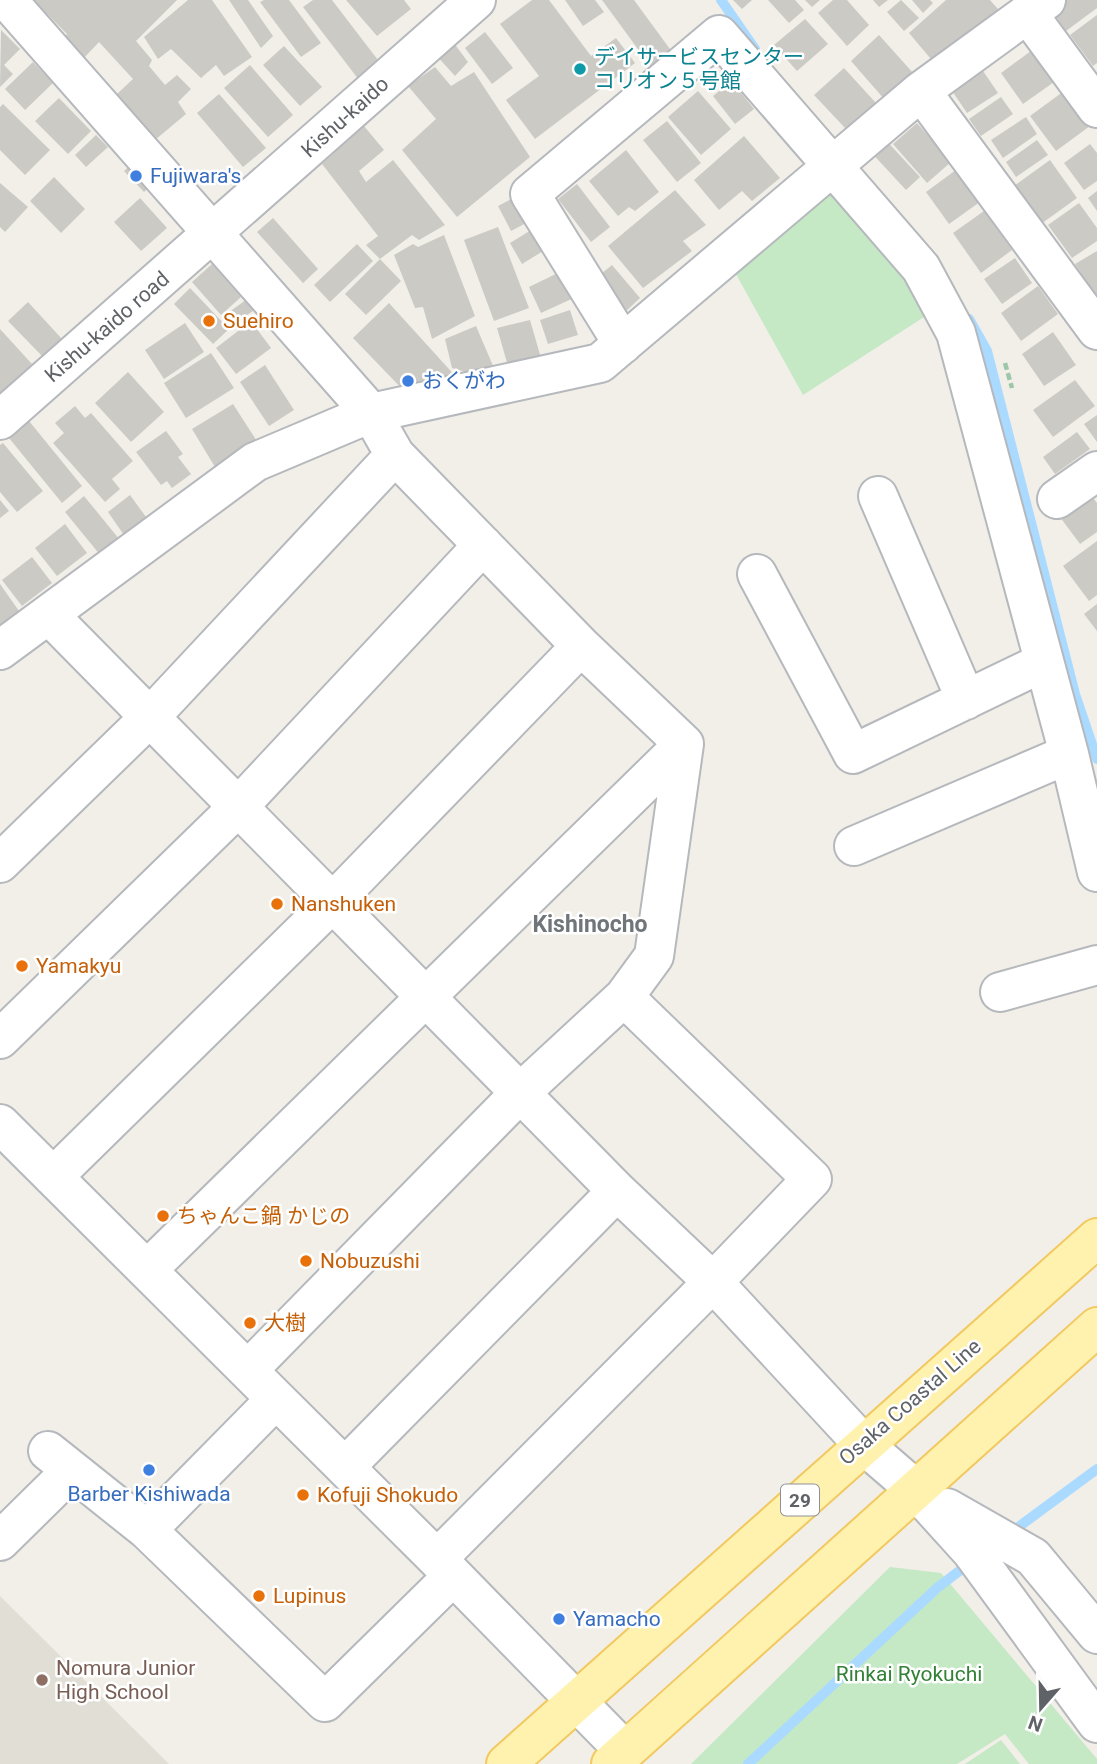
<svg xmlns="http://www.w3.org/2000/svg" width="1097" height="1764" viewBox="0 0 1097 1764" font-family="Roboto,'Noto Sans JP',sans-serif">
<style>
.education{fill:#e1ded6}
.green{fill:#c5e8c5}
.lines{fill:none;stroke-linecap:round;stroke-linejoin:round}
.stream{stroke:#aadaff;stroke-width:10}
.building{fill:#cccac5}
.minor-casing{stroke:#b5b8bc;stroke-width:42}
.major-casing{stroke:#f2c960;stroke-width:42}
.path{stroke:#9cc7a9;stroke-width:4.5;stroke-dasharray:7 3.5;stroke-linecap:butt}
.minor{stroke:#fff;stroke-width:38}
.major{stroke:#fff2af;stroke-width:38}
.culture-dot{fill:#0f9aa8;stroke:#fff;stroke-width:2.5}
.shop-dot{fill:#3f7fe0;stroke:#fff;stroke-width:2.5}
.food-dot{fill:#e8710a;stroke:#fff;stroke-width:2.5}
.education-dot{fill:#8d6e63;stroke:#fff;stroke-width:2.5}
.labels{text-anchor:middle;stroke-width:5;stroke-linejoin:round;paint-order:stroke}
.shield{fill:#fff;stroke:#8f9295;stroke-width:2}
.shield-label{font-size:19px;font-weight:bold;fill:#5f6368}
.culture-label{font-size:21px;fill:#0d838f;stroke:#fff;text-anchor:start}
.street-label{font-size:21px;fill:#5f6368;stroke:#fff}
.shop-label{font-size:21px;fill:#366cbe;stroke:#fff;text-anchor:start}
.food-label{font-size:21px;fill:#c56008;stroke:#fff;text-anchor:start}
.education-label{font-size:21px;fill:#785e54;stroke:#fff;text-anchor:start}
.park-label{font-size:21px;fill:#348238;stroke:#fff}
.neighbourhood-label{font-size:23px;font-weight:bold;fill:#70757a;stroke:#fff}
</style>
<rect width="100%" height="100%" fill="#f1efe8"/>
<!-- education -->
<path class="education" d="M0,1596L169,1764H0Z"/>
<!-- green -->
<path class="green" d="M831,189L906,274L924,317L803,395L732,267Z
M890,1567L941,1573L1097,1759V1764H1029L1005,1734L957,1764H691Z
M1001,1740L1020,1764H965Z"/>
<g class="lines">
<!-- stream -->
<path class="stream" d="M721,0L755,49
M969,319L987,351L1075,694L1097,759
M1009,1534L1097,1469
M748,1764L937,1588L971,1562"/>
</g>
<!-- building -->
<path class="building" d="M33,0H177L136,41L152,60L149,66L165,85L177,75L191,89L178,102L186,114L155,140L117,94L133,79L99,42L81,61L63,39L67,34Z
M188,0H212L252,57L224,76L216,65L201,78L171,49L158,59L144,37Z
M229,0H248L273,36L261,48Z
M264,0H289L321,43L301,57L260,2Z
M313,0H332L381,64L359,80L303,7Z
M346,0H404L411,9L377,36Z
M532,0H549L591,56L616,38L635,63L535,139L506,100L539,76L500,24Z
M565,0H595L604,12L583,26Z
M602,0H634L675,56L654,71Z
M733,0H752L742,9Z
M768,0H795L804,10L789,23Z
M805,0H820L812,7Z
M833,0H847L869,25L847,46L818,13Z
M873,0H888L879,7Z
M901,0L919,18L904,31L887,12Z
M912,0H930L933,3L923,13Z
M946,0H990L998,9L936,65L909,33Z
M1056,0H1097V8L1066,31L1055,15Z
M1097,15V63L1093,66L1070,35Z
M805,19L828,44L797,71L774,45Z
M1,30L20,49L4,65L13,74L0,87Z
M485,32L513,68L492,84L465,48Z
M879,35L914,74L885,100L851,61Z
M453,42L468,62L455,76L435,54Z
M284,46L322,87L300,106L263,65Z
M1031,51L1054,82L1023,104L1001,73Z
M33,62L53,83L25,110L5,89Z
M250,65L293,115L268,137L224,88Z
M979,65L998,93L967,113L948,85Z
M435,67L451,86L474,72L530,157L457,217L402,150L436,119L408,86Z
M844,68L876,103L846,129L814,95Z
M732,81L754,109L735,124L713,96Z
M698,91L731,129L701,155L668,117Z
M1064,91L1090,126L1056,151L1030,116Z
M219,94L266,148L243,167L197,113Z
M1001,97L1013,114L981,136L969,119Z
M59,98L91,131L68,154L35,121Z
M3,104L50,150L25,175L0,150V107Z
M1026,117L1037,134L1003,158L991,140Z
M667,121L701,163L677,182L643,140Z
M917,123L951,162L927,183L893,144Z
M364,126L384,150L359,171L366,182L393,160L445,225L419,240L412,235L380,259L366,245L378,236L322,164Z
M96,135L108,147L86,167L75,155Z
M744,136L780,178L752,201L742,191L719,210L694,180Z
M882,136L920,177L906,190L868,149Z
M1037,140L1048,155L1016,177L1006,162Z
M1090,144L1097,153V181L1084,190L1064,163Z
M626,150L659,192L635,211L629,207L618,216L589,181Z
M1050,160L1077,198L1041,224L1014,186Z
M135,161L155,182L144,192L124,171Z
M960,167L984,199L949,224L926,192Z
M54,177L85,209L61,233L30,201Z
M0,183L28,207L5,232L0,227Z
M577,184L610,227L591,242L558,199Z
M675,190L706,225L683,241L692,251L643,288L608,246Z
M1097,191V211L1088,198Z
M515,197L528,222L511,231L498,206Z
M140,198L167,228L141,251L114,222Z
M1079,203L1097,228V241L1072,258L1048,225Z
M984,211L1012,250L981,273L953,233Z
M273,218L318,269L303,283L257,232Z
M541,224L553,245L522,264L510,243Z
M498,227L529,308L494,321L464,240Z
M444,235L475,316L432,339L423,307L415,308L394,255L413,244L418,247Z
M357,244L373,261L330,302L314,285Z
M1097,251V294L1095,295L1075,264Z
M1015,258L1032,283L1002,304L984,279Z
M380,259L401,281L366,315L345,294Z
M212,264L241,297L221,315L192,282Z
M612,265L640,298L622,315L596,278Z
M566,269L578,296L541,313L529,287Z
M1038,286L1058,314L1021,341L1001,313Z
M190,288L229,329L213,344L174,304Z
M250,297L257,308L233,325L225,315Z
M28,302L62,339L43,357L8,321Z
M389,303L458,379L409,396L353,338Z
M570,310L578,335L548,344L540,320Z
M530,320L541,358L508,366L497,328Z
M251,321L271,348L236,374L216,348Z
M185,323L204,352L164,379L145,350Z
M476,326L494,368L476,375L452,368L445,339Z
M0,329L32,364L0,394Z
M1053,332L1076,365L1044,386L1022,354Z
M211,353L234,388L186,418L164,383Z
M265,365L294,410L269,426L240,382Z
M128,372L164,412L131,442L95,403Z
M1075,380L1095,406L1053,437L1033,410Z
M233,404L260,446L218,472L192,429Z
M75,406L85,418L91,413L133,461L112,479L120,489L105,502L53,443L64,433L55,423Z
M1097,415V442L1084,424Z
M29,421L82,486L62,503L9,438Z
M166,431L183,454L178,457L191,474L172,488L167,481L161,485L136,452Z
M1077,432L1090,449L1055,474L1043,457Z
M3,443L43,491L17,512L0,492V445Z
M1090,494L1097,503V532L1080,544L1060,517Z
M130,495L149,521L126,538L108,512Z
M84,496L120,540L101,556L65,512Z
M0,500L9,511L0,518Z
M65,524L87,553L57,576L35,548Z
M1097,541V595L1089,601L1063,566Z
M32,557L52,583L22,606L2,580Z
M0,584L19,611L0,625Z
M1097,604V631L1084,614Z"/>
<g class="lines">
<!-- minor casing -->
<g class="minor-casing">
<path id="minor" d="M7,0L371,413L395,455L581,646L684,744L654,956L624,997L521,1092L248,1370
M1028,14L1097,108
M921,91L1097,330
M623,344L530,194L719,35L921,268L956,333L1069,754L1097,872
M0,420L476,0
M878,496L966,700
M1057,499L1097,471
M757,574L853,754L1044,662
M49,615L617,1191L713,1282L863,1444L915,1489L972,1552L1097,1723
M0,650L255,462L371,413L600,363L921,91L1046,0
M854,846L1069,754
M0,863L150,717L395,455
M1000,992L1097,965
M0,1039L238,807L483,545
M0,1124L437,1559L625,1751
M53,1177L333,902L581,646
M147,1270L684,744
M276,1399L147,1530L325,1702L453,1576
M48,1451L147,1530
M345,1467L617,1191
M947,1508L1033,1557L1097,1634
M0,1541L70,1472
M437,1559L713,1282L812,1179L624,997"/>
</g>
<!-- major casing -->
<g class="major-casing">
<path id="major" d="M506,1764L1097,1238
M611,1764L1097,1327"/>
</g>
<!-- path -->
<path class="path" d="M1005,363L1012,388"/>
<!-- minor -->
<use href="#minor" class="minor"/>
<!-- major -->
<use href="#major" class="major"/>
</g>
<!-- markers -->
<circle class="culture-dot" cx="580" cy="69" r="7"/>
<g class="shop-dot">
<circle cx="136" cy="176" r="7"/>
<circle cx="408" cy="381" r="7"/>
<circle cx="149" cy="1470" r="7"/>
<circle cx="559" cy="1619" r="7"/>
</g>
<g class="food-dot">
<circle cx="209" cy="321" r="7"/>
<circle cx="277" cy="904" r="7"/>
<circle cx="22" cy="966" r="7"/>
<circle cx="163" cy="1216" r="7"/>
<circle cx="306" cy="1261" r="7"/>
<circle cx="250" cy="1323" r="7"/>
<circle cx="303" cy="1495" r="7"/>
<circle cx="259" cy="1596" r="7"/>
</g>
<circle class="education-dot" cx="42" cy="1680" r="7"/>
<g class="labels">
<!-- shield labels -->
<rect class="shield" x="781" y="1484.5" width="38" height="31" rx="5"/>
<g class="shield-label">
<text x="800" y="1507">29</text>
</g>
<!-- culture labels -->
<g class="culture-label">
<text x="594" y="64">デイサービスセンター<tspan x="594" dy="24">コリオン５号館</tspan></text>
</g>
<!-- street labels -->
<g class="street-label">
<text transform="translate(345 117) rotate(-42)" y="7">Kishu-kaido</text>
<text transform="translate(107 327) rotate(-41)" y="7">Kishu-kaido road</text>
<text transform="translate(910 1402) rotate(-41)" y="7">Osaka Coastal Line</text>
</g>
<!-- shop labels -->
<g class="shop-label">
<text x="150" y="183">Fujiwara's</text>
<text x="422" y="388">おくがわ</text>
<text x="149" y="1501" text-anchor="middle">Barber Kishiwada</text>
<text x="573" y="1626">Yamacho</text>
</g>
<!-- food labels -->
<g class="food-label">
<text x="223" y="328">Suehiro</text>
<text x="291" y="911">Nanshuken</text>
<text x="36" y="973">Yamakyu</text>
<text x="177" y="1223">ちゃんこ鍋 かじの</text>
<text x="320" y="1268">Nobuzushi</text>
<text x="264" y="1330">大樹</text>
<text x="317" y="1502">Kofuji Shokudo</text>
<text x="273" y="1603">Lupinus</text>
</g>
<!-- education labels -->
<g class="education-label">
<text x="56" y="1675">Nomura Junior<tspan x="56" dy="24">High School</tspan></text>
</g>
<!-- park labels -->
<g class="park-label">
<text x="909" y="1681">Rinkai Ryokuchi</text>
</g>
<!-- neighbourhood labels -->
<g class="neighbourhood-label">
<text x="590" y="932">Kishinocho</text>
</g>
</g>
<!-- north arrow -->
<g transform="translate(1041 1708) rotate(200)" stroke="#ffffff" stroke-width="5" paint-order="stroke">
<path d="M0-5L12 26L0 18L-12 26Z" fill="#5f6368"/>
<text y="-10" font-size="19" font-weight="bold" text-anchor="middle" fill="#5f6368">N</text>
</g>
</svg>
